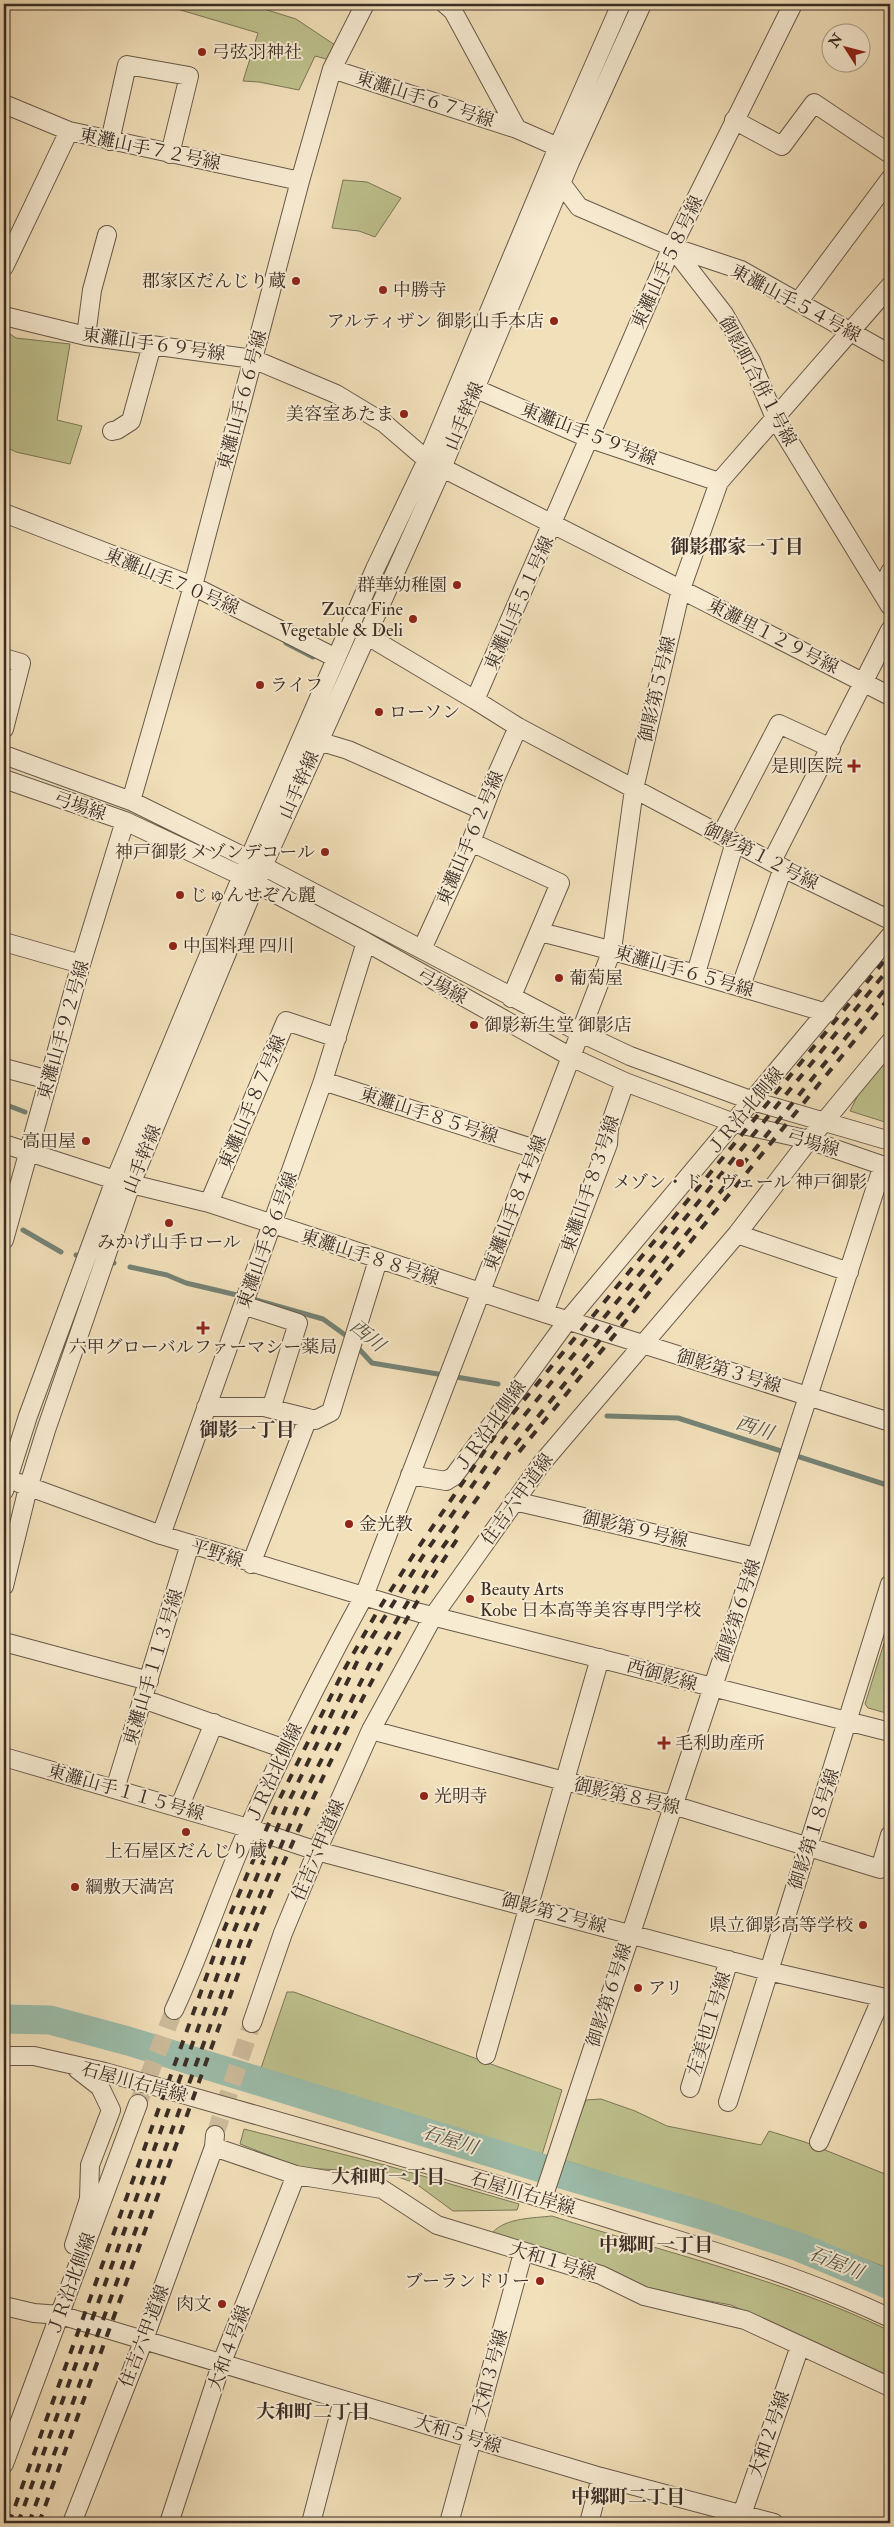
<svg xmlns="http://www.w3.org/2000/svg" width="894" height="2527" viewBox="0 0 894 2527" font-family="'IM FELL Double Pica','Noto Serif JP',serif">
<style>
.green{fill:#bec18d;stroke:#7c775a}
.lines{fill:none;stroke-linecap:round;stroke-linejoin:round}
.stream{stroke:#758376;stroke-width:5}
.river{stroke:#9cbdab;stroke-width:29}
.minor-tunnel{stroke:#cdbc9c;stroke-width:18;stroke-dasharray:18 9;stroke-linecap:butt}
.minor-casing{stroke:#685a4b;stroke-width:20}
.minor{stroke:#f7ebd2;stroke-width:18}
.rail{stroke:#3a2d26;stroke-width:4;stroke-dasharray:9 9;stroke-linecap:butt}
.poi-dot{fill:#8f2418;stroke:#f7ebd2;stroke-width:2}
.labels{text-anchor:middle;stroke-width:4;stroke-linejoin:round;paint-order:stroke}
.poi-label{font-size:18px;fill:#3a2d26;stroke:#f7ebd2;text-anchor:start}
.street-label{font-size:18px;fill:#3a2d26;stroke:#f7ebd2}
.neighbourhood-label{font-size:19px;font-weight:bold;fill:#3a2d26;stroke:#f7ebd2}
.water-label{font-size:19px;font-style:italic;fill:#525147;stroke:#f7ebd2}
</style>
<rect width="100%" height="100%" fill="#f2e0ba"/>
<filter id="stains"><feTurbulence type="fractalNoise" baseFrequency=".004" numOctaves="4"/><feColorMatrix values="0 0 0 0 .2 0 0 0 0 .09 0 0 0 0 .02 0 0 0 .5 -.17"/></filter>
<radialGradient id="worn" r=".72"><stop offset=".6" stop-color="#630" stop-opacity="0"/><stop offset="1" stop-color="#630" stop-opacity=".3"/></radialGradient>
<!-- green -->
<path class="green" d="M168,4H248L296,19L335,45L330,60L315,56L299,90L259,82L243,81L258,33L167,6Z
M343,180L367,182L401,198L375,237L359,231L332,228Z
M4,330L16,338L70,344L57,420L82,426L70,464L16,452L4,446Z
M890,1056V1117L888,1123L850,1111L859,1093Z
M890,1624V1714L868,1708L865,1704Z
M287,1992H294L562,2090L541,2158L260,2071Z
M601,2099L635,2111L667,2126L761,2145L769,2131L805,2142L890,2176V2269L789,2230L563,2160L586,2100Z
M244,2129L385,2165L519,2204L517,2210L453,2211L415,2183L384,2172L301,2168L240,2144Z
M552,2216C665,2253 783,2279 890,2331V2380L731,2305L651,2290L614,2271L498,2237L493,2232C506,2218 533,2218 552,2216Z"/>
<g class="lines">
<!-- stream -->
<path class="stream" d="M286,643L313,657
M4,1104L25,1112
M23,1230L61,1252
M76,1255L114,1263
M130,1267L167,1275L186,1283L237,1295
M253,1299L323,1319L348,1337L372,1363L498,1384
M607,1416L678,1418L890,1486"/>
<!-- river -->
<path class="river" d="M4,2019L50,2020L128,2041L574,2178L702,2215L799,2247L890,2285"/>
<!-- minor-tunnel -->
<path class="minor-tunnel" d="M138,2104L174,2010
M215,2135L252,2023"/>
<!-- minor casing -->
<g class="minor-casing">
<path id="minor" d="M445,4L453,11L517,129L558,147
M793,4L672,247L475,700L518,727L783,868L890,920
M332,69L517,129
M4,104L69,131L300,181
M734,120L782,146L814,103L890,154
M110,141L127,65L189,76L170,154
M561,183L579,207L672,247L724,314L751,361L775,418L890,606
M672,247L741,270L890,354
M4,267L69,131
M799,301L890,179
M4,316L86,336L253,359L336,394L384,423L427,460L890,696
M86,336L92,290L107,235
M465,384L588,438L719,482
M112,431L117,430L131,421L152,345
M4,513L193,586L336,658
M882,590L890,572
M366,635L475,700
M4,658L21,663L4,729
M318,741L348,750L482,810
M4,755L131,801L263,866L581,1033L630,1056L753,1101L890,1141
M4,779L125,821L242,876L366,942L571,1057L625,1082L734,1123L809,1140L890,1168
M131,801L193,586L300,181L332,69L365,4
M721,835L779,724L831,748
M471,842L560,883L511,998
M772,861L890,630
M540,932C637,956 731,984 827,1013
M4,942L81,964
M422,949L471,842L494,781L518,727
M696,973L735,842
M741,986L783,868
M4,1068L49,1080
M323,1081L535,1149
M4,1144L115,1180L209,1203L544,1313L890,1422
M209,1203L286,1021L337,1038
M737,1234L849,1272
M4,1240L81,964L125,821
M243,1305L298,1323L271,1409
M544,1313L608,1144L609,1128L625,1082
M206,1407H264L308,1418
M410,1475L446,1481L454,1476L568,1320L890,936
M19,1483L161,1535L420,1613L890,1732
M4,1491L28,1416L115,1180L249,859L375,569L427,460L558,147L621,4
M514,1501L756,1557
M161,1535L323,1081L366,942
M251,1564L308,1418L315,1420L331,1412L378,1260
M4,1586L28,1488L46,1430L131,1184L263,866L439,475L570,162L642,4
M4,1642L149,1681
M143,1699L285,1749
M371,1730L564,1781L673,1805L880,1869L890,1835
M4,1757L248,1828L317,1851L768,1971L890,1999
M115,1789L190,1544
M179,1808L214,1723
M174,2010C202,1950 222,1887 249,1827C284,1748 323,1671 364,1596L612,950L634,789L681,589L719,482L890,286
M252,2023L283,1933L317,1851L371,1730L434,1615L542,1463L737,1234L809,1140L890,1042
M486,2055L600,1658
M4,2056H34L105,2072C273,2120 442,2167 610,2219C705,2249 800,2275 890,2318
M690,2088L729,1960
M728,2102L890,1584
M819,2142L882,1997
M214,2147L296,2175L382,2189L437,2225L601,2275L644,2296L745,2320L890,2387
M543,2198L756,1557L883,1165
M74,2245L89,2199L90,2165L111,2110L100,2087L77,2069
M4,2306L34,2313L60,2315L601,2477L774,2523
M4,2464L138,2104
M72,2523L143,2342L214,2147L215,2135
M169,2523L222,2362L296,2175
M311,2523L343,2400
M449,2523L523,2253
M589,2523L601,2477
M739,2523L800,2346"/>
</g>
<!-- minor -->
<use href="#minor" class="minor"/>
<!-- rail -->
<path class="rail" d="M519,1452L890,997
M9,2523L220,1939L277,1804L344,1670L377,1612L414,1554L496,1434L890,954
M18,2523L231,1938L287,1805L359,1658L423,1556L505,1439L890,967
M29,2523L241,1941L297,1808L370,1664L433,1561L514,1446L890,983
M39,2523L249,1944C308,1802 372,1666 458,1538"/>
</g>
<!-- markers -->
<g class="poi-dot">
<circle cx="202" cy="52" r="5"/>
<circle cx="296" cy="281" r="5"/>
<circle cx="383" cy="290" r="5"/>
<circle cx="554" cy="321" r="5"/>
<circle cx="404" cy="414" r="5"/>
<circle cx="457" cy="585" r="5"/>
<circle cx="413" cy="619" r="5"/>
<circle cx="260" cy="685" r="5"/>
<circle cx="379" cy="712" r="5"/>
<path d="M851.5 758.5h5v5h5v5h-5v5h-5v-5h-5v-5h5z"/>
<circle cx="325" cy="852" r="5"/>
<circle cx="180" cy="895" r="5"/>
<circle cx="173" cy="946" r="5"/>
<circle cx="559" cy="978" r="5"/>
<circle cx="474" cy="1025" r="5"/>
<circle cx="86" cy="1141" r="5"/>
<circle cx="740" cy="1163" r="5"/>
<circle cx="169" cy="1223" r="5"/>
<path d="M200.5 1320.5h5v5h5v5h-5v5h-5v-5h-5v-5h5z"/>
<circle cx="349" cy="1524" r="5"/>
<circle cx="470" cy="1599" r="5"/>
<path d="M661.5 1735.5h5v5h5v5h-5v5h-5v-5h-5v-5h5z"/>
<circle cx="424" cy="1796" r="5"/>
<circle cx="186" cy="1832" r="5"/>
<circle cx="75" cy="1887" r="5"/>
<circle cx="863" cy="1925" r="5"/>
<circle cx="638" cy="1988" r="5"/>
<circle cx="540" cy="2281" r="5"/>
<circle cx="222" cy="2304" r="5"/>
</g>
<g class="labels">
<!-- poi labels -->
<g class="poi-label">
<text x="212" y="58">弓弦羽神社</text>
<text x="286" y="287" text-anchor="end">郡家区だんじり蔵</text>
<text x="393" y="296">中勝寺</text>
<text x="544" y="327" text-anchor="end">アルティザン 御影山手本店</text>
<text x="394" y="420" text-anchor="end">美容室あたま</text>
<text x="447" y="591" text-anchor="end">群華幼稚園</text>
<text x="403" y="615" text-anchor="end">Zucca Fine<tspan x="403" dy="21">Vegetable &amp; Deli</tspan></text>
<text x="270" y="691">ライフ</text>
<text x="389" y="718">ローソン</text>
<text x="843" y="772" text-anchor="end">是則医院</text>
<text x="315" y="858" text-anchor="end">神戸御影 メゾンデコール</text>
<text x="190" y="901">じゅんせぞん麗</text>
<text x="183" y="952">中国料理 四川</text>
<text x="569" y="984">葡萄屋</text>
<text x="484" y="1031">御影新生堂 御影店</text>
<text x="76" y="1147" text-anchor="end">高田屋</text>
<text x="740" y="1188" text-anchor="middle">メゾン・ド・ヴェール 神戸御影</text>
<text x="169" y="1248" text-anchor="middle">みかげ山手ロール</text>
<text x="203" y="1353" text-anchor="middle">六甲グローバルファーマシー薬局</text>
<text x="359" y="1530">金光教</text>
<text x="480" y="1595">Beauty Arts<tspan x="480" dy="21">Kobe 日本高等美容専門学校</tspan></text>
<text x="675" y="1749">毛利助産所</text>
<text x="434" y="1802">光明寺</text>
<text x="186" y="1857" text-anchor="middle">上石屋区だんじり蔵</text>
<text x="85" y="1893">綱敷天満宮</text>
<text x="853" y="1931" text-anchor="end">県立御影高等学校</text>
<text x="648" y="1994">アリ</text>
<text x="530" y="2287" text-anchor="end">ブーランドリー</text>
<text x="212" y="2310" text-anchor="end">肉文</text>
</g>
<!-- street labels -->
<g class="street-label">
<text transform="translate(425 99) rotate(18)" y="6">東灘山手６７号線</text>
<text transform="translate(150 149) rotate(12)" y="6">東灘山手７２号線</text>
<text transform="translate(667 262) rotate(-65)" y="6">東灘山手５８号線</text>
<text transform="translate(796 303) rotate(28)" y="6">東灘山手５４号線</text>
<text transform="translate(154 344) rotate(8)" y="6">東灘山手６９号線</text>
<text transform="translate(758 381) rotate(62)" y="6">御影町合併１号線</text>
<text transform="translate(242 400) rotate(-75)" y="6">東灘山手６６号線</text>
<text transform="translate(464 416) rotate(-67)" y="6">山手幹線</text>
<text transform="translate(589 434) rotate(21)" y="6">東灘山手５９号線</text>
<text transform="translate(172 581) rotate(23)" y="6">東灘山手７０号線</text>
<text transform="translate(519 603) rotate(-66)" y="6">東灘山手５１号線</text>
<text transform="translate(773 636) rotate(27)" y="6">東灘里１２９号線</text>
<text transform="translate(657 689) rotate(-77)" y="6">御影第５号線</text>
<text transform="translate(299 785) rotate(-66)" y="6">山手幹線</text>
<text transform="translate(80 806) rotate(19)" y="6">弓場線</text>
<text transform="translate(470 838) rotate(-67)" y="6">東灘山手６２号線</text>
<text transform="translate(761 856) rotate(27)" y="6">御影第１２号線</text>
<text transform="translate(684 971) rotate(16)" y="6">東灘山手６５号線</text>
<text transform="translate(442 986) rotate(29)" y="6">弓場線</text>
<text transform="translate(63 1030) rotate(-74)" y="6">東灘山手９２号線</text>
<text transform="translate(252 1102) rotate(-67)" y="6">東灘山手８７号線</text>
<text transform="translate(745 1111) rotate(-50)" y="6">ＪＲ沿北側線</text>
<text transform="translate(429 1115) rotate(18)" y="6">東灘山手８５号線</text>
<text transform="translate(813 1143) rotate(16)" y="6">弓場線</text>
<text transform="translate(142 1159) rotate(-68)" y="6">山手幹線</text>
<text transform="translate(590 1184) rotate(-71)" y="6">東灘山手８３号線</text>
<text transform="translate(515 1203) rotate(-69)" y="6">東灘山手８４号線</text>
<text transform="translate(267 1240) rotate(-70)" y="6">東灘山手８６号線</text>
<text transform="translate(370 1257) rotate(18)" y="6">東灘山手８８号線</text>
<text transform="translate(729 1371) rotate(17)" y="6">御影第３号線</text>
<text transform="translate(490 1426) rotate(-54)" y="6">ＪＲ沿北側線</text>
<text transform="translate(517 1499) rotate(-54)" y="6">住吉六甲道線</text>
<text transform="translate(635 1529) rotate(13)" y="6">御影第９号線</text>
<text transform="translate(217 1553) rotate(18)" y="6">平野線</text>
<text transform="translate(738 1611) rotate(-72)" y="6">御影第６号線</text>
<text transform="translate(153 1667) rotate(-73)" y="6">東灘山手１１３号線</text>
<text transform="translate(662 1675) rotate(16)" y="6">西御影線</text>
<text transform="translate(274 1773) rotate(-65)" y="6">ＪＲ沿北側線</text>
<text transform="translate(126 1792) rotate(16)" y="6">東灘山手１１５号線</text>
<text transform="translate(627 1796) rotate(13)" y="6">御影第８号線</text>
<text transform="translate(814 1829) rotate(-72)" y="6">御影第１８号線</text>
<text transform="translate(318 1850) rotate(-67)" y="6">住吉六甲道線</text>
<text transform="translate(554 1913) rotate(15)" y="6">御影第２号線</text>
<text transform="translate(609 1995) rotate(-72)" y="6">御影第６号線</text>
<text transform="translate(709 2024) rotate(-73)" y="6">左美也１号線</text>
<text transform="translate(134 2082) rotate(15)" y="6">石屋川右岸線</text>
<text transform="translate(523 2193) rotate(17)" y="6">石屋川右岸線</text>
<text transform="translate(553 2261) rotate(17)" y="6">大和１号線</text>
<text transform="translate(71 2284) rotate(-70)" y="6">ＪＲ沿北側線</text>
<text transform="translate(144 2336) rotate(-69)" y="6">住吉六甲道線</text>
<text transform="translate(229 2348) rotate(-70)" y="6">大和４号線</text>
<text transform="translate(490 2373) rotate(-75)" y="6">大和３号線</text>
<text transform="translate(458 2434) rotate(17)" y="6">大和５号線</text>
<text transform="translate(769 2434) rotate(-71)" y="6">大和２号線</text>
</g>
<!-- neighbourhood labels -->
<g class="neighbourhood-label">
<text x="737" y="553">御影郡家一丁目</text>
<text x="247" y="1436">御影一丁目</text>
<text x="388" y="2183">大和町一丁目</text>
<text x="656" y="2251">中郷町一丁目</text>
<text x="313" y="2418">大和町二丁目</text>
<text x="628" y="2503">中郷町二丁目</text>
</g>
<!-- water labels -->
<g class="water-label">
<text transform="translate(368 1335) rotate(39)" y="7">西川</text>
<text transform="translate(755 1427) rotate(18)" y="7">西川</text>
<text transform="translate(450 2139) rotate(17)" y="7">石屋川</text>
<text transform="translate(836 2262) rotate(22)" y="7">石屋川</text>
</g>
</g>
<!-- margin -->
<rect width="894" height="2527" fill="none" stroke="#f2e0ba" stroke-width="20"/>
<rect x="5" y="5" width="884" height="2517" fill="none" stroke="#3a2d26" stroke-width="2.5"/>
<rect x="10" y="10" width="874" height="2507" fill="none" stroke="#3a2d26"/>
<!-- north arrow -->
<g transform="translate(846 48) rotate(306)"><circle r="24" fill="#f7ebd2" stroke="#ab9f8d"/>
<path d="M0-4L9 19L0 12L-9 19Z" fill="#8f2418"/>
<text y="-8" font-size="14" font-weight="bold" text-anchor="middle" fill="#3a2d26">N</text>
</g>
<rect width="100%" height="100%" filter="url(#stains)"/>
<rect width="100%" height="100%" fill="url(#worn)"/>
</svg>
